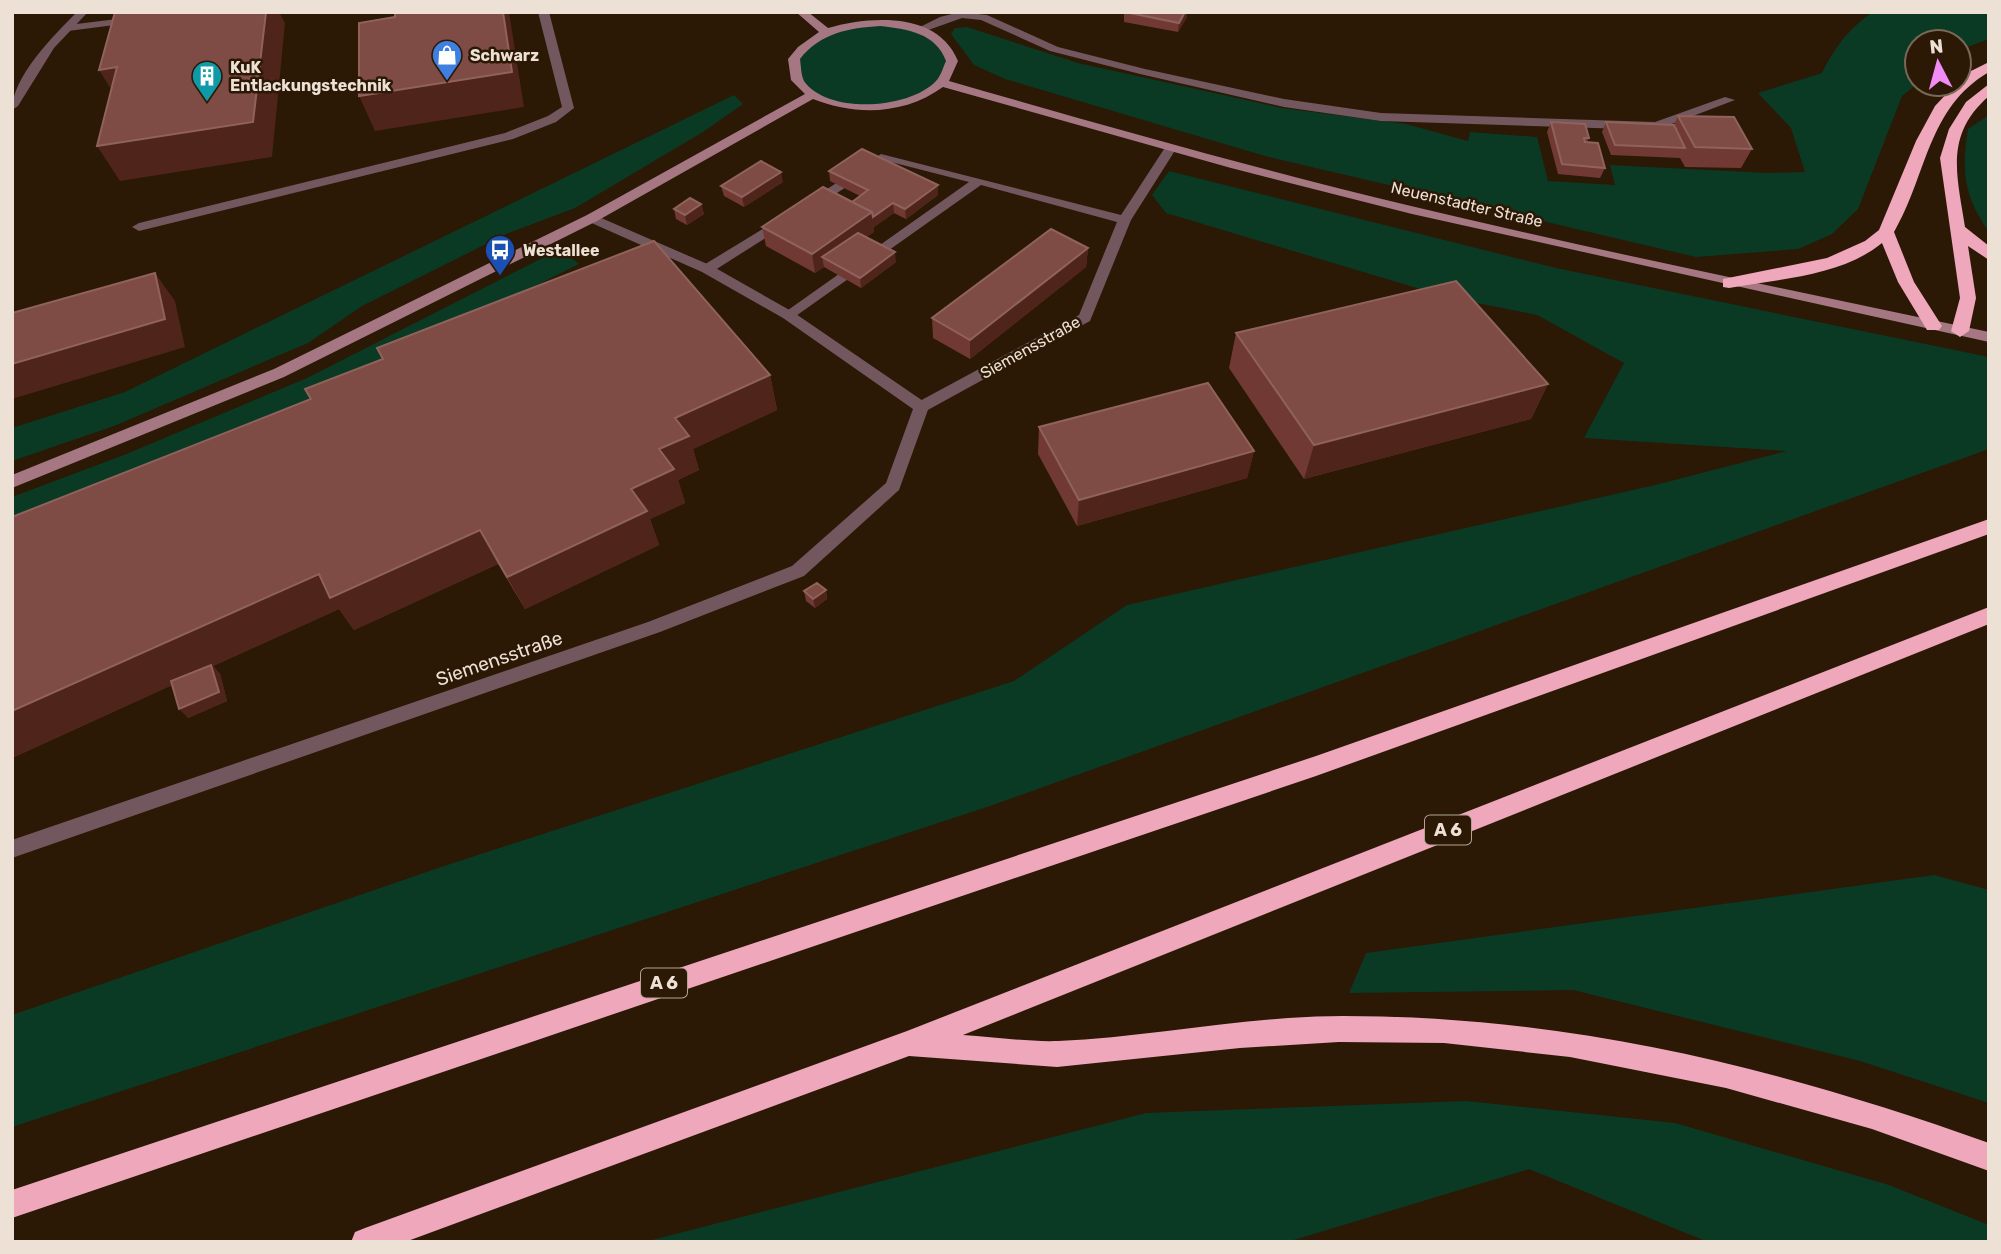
<svg xmlns="http://www.w3.org/2000/svg" width="2001" height="1254" viewBox="0 0 2001 1254" font-family="Rubik,sans-serif">
<style>
.green{fill:#0a3a24}
.lines{fill:none;stroke-linecap:round;stroke-linejoin:round}
.service{fill:#73575e;fill-rule:evenodd}
.minor{fill:#73575e;fill-rule:evenodd}
.secondary{fill:#a57783;fill-rule:evenodd}
.motorway{fill:#eea7bb;fill-rule:evenodd}
.wall{fill:#703934}
.shaded-wall{fill:#4f241a}
.building{fill:#7e4b45;stroke:#8f625c;stroke-width:2}
.labels{text-anchor:middle;stroke-width:5;stroke-linejoin:round;paint-order:stroke}
.far-poi-label{font-size:16px;font-weight:bold;fill:#ede0d4;stroke:#2b1805;text-anchor:start}
.far-street-label{font-size:16px;fill:#ede0d4;stroke:#2b1805}
.shield{fill:#2b1805;stroke:#b3a496;stroke-width:2}
.shield-label{font-size:18px;font-weight:bold;fill:#ede0d4}
.street-label{font-size:19px;fill:#ede0d4;stroke:#2b1805}
</style>
<rect width="100%" height="100%" fill="#2b1805"/>
<!-- green -->
<path class="green" d="M1873,12H1989V39L1959,50V42H1917V84L1902,96L1858,209L1832,234L1798,249L1696,257L1265,156L1005,79L974,65L951,34L955,28L967,27L1078,63L1282,108L1406,124L1468,141L1470,132L1537,137L1548,181L1615,185L1610,165L1767,173L1805,172L1791,128L1758,93L1822,73C1835,47 1849,28 1873,12Z
M866,23L920,30L950,54L933,90L881,107L836,104L801,87L794,59L807,43Z
M734,95L743,104L703,132L575,208L506,234L362,306L308,343L114,426L12,461V428L125,392Z
M1989,115V232C1964,196 1961,171 1968,129Z
M1169,171L1556,268L1989,357V449L990,806L12,1127V1015L441,867L1014,681L1127,605L1655,485L1787,451L1584,438L1624,363L1537,315L1447,297L1166,213L1152,195Z
M560,249L579,264L293,407L12,532V497L124,455L307,378Z
M1934,875L1989,890V1103L1860,1061L1573,990L1349,993L1366,953Z
M1466,1101L1675,1123L1889,1185L1989,1225V1242H1708L1529,1169L1287,1242H644L1146,1113Z"/>
<g class="lines">
<!-- service -->
<path class="service" d="M538,12H549L574,108L556,122L513,139L139,231L132,227L139,223L505,133L548,116L562,107Z
M134,17L140,20L138,22L68,31L62,28L68,25Z
M1170,145L1176,149L1131,220L1090,321L926,411L921,412L913,407L916,403L1079,315L1117,222L981,185L793,318H783L781,315L969,182L887,161L815,207H805L804,204L881,154L1121,215L1166,146Z
M784,216L791,220L789,223L712,272H702V266Z"/>
<!-- minor -->
<path class="minor" d="M77,12H88L54,48L18,106L12,110C12,77 54,35 77,12Z
M960,12L987,15L1058,47L1145,69L1284,99L1381,113L1655,122L1725,97L1735,100L1656,130L1381,121L1284,107L1140,74L1050,51L981,20L962,18L920,33L914,30L940,17Z
M592,214L712,266L793,312L926,403L929,407L899,490L804,576L660,632L12,858V840L648,622L792,566L886,483L913,409L783,318L702,272L587,221V215Z"/>
<!-- secondary -->
<path class="secondary" d="M796,12H808L828,28C870,16 938,11 958,61L949,81C1102,125 1256,169 1411,206C1603,252 1796,291 1989,332V342L1412,214L1231,168L943,87C904,115 856,116 813,99L597,221L284,377L12,488V475L274,369L587,215L805,94L791,80L788,59L798,47L819,32ZM880,26C907,29 936,33 946,61C943,67 941,76 936,81C910,109 828,115 804,81C801,75 801,66 800,59C820,33 849,28 880,26Z"/>
<!-- motorway -->
<path class="motorway" d="M1989,62V72C1927,108 1927,176 1894,232L1914,282L1942,326L1939,330H1927L1898,282L1882,243C1842,276 1779,279 1729,288L1723,287V279L1827,258L1865,241L1879,230L1916,141L1935,106L1965,74Z
M1989,84V96C1944,135 1957,175 1965,227L1989,246V260L1968,246L1976,298L1969,331L1960,337L1951,331L1960,298L1940,158L1949,129L1966,102Z
M1989,519V534L1316,776L12,1218V1190L1316,756Z
M1989,607V624L963,1035C994,1037 1027,1042 1058,1041C1153,1037 1247,1016 1343,1016C1570,1016 1776,1067 1989,1143V1171L1872,1129L1726,1088L1570,1057L1444,1043L1339,1042L1240,1048L1057,1067L909,1056L405,1242H351L355,1232L365,1228L907,1031Z"/>
</g>
<!-- wall -->
<path class="wall" d="M1124,12H1187V17L1178,32L1124,22Z
M1678,116L1752,149L1741,168L1685,167L1680,158L1611,155L1602,132L1606,122L1674,125Z
M1551,122L1589,138L1587,142L1605,168L1600,178L1558,174L1547,132Z
M829,171L938,195L906,219L894,213L874,227V232L866,237L896,262L861,288L824,267L815,273L766,246L762,227L852,202L860,196L830,181Z
M783,182L744,207L724,196L721,186Z
M701,204L704,214L687,225L676,219L674,209Z
M1088,248L1086,267L970,359L933,338L932,318Z
M1236,333L1548,384L1531,419L1304,479L1229,368Z
M377,348L770,375L777,410L693,449L699,470L678,480L685,503L650,519L659,545L525,609L498,564L354,630L339,609L213,666L220,674L227,701L188,718L172,685L12,758V517L311,399L382,359Z
M1039,427L1254,451L1247,478L1077,526L1038,454Z
M826,590L827,599L815,608L806,601L804,591Z"/>
<!-- shaded-wall -->
<path class="shaded-wall" d="M266,12H279L285,23L272,157L120,181L97,146Z
M503,12H509L524,107L375,131L359,96Z
M1185,12H1187V17L1178,32L1179,23Z
M117,67L121,105L99,70Z
M781,172L783,182L744,207L742,197Z
M938,185V195L906,219L905,209Z
M893,203L894,213L874,227V232L831,262L822,257L824,267L815,273L812,254L872,212Z
M701,204L704,214L687,225L685,215Z
M1088,248L1086,267L970,359V340Z
M895,252L896,262L861,288L860,278Z
M155,273L175,301L185,347L12,399V364Z
M770,375L777,410L693,449L699,470L678,480L685,503L650,519L659,545L525,609L507,577L631,489L659,449L675,418Z
M1548,384L1531,419L1304,479L1314,445Z
M1254,451L1247,478L1077,526L1079,500Z
M480,530L498,564L354,630L339,609L213,666L220,674L227,701L188,718L179,709L212,667L12,758V711L319,574Z
M826,590L827,599L815,608L813,599Z"/>
<!-- building -->
<path class="building" d="M115,12H266L253,122L97,146L117,67L99,70Z
M395,12H503L512,72L359,96V23L395,17Z
M1125,12H1185L1179,23Z
M1678,116L1734,117L1752,149L1695,147Z
M1551,122L1585,124L1589,138H1584L1585,142L1598,143L1605,168L1562,164Z
M1606,122L1674,125L1685,148L1615,145Z
M862,149L938,185L905,209L893,203L873,217L872,212L852,202L868,190L829,171Z
M761,161L781,172L742,197L721,186Z
M823,187L872,212L812,254L762,227Z
M690,198L701,204L685,215L674,209Z
M1051,229L1088,248L970,340L932,318Z
M858,233L895,252L860,278L822,257Z
M654,241L770,375L675,418L689,436L659,449L674,469L631,489L647,511L507,577L480,530L330,598L319,574L12,711V517L311,399L305,389L383,359L377,348Z
M155,273L165,319L12,364V313Z
M1456,281L1548,384L1314,445L1236,333Z
M1208,383L1254,451L1079,500L1039,427Z
M817,583L826,590L813,599L804,591Z
M211,665L219,692L179,709L171,681Z"/>
<!-- icons -->
<defs>
<g id="shop-pin" transform="scale(1.575)"><path d="M0 17L-7.5 6A9.5 9.5 0 1 1 7.5 6Z" fill="#3f7fe0" stroke="#2b1805"/><path d="M-5-2.5h2.3a2.7 3.5 0 0 1 5.4 0H5L5.5 6h-11ZM-1.5-2.5h3a1.5 2.3 0 0 0-3 0Z" fill="#fff"/></g>
<g id="building-pin" transform="scale(1.575)"><path d="M0 17L-7.5 6A9.5 9.5 0 1 1 7.5 6Z" fill="#0f9aa8" stroke="#2b1805"/><path d="M-4-6H4V6H1V3H-1V6H-4ZM-2.5-4.3h1.7v1.8h-1.7ZM.8-4.3h1.7v1.8H.8ZM-2.5-1h1.7V.8h-1.7ZM.8-1h1.7V.8H.8Z" fill="#fff"/></g>
<g id="bus-pin" transform="scale(1.575)"><path d="M0 17L-7.5 6A9.5 9.5 0 1 1 7.5 6Z" fill="#1a4fb4" stroke="#2b1805"/><path d="M-5-6H5V4H4V6H2V4H-2V6H-4V4H-5ZM-3.5-4V0h7V-4ZM-3.5 1.2v1.5H-2V1.2ZM2 1.2v1.5H3.5V1.2Z" fill="#fff"/></g>
</defs>
<g fill-rule="evenodd">
<use href="#shop-pin" x="447" y="55"/>
<use href="#building-pin" x="207" y="76"/>
<use href="#bus-pin" x="500" y="250"/>
</g>
<g class="labels">
<!-- far-poi labels -->
<g class="far-poi-label">
<text x="470" y="61">Schwarz</text>
<text x="230" y="73">KuK<tspan x="230" dy="18">Entlackungstechnik</tspan></text>
<text x="523" y="256">Westallee</text>
</g>
<!-- far-street labels -->
<g class="far-street-label">
<text transform="translate(1467 204) rotate(13)" y="6">Neuenstadter Straße</text>
<text transform="translate(1030 347) rotate(-29)" y="6">Siemensstraße</text>
</g>
<!-- shield labels -->
<g class="shield">
<rect x="1425" y="815.5" width="46" height="29" rx="5"/>
<rect x="641" y="968.5" width="46" height="29" rx="5"/>
</g>
<g class="shield-label">
<text x="1448" y="836">A 6</text>
<text x="664" y="989">A 6</text>
</g>
<!-- street labels -->
<g class="street-label">
<text transform="translate(499 658) rotate(-19)" y="7">Siemensstraße</text>
</g>
</g>
<!-- border -->
<rect width="2001" height="1254" fill="none" stroke="#ede0d4" stroke-width="28"/>
<!-- north arrow -->
<g transform="translate(1938 63) rotate(354)"><circle r="33" fill="#2b1805" stroke="#796858" stroke-width="2"/>
<path d="M0-5L12 26L0 18L-12 26Z" fill="#f18bf5"/>
<text y="-10" font-size="19" font-weight="bold" text-anchor="middle" fill="#ede0d4">N</text>
</g>
</svg>
